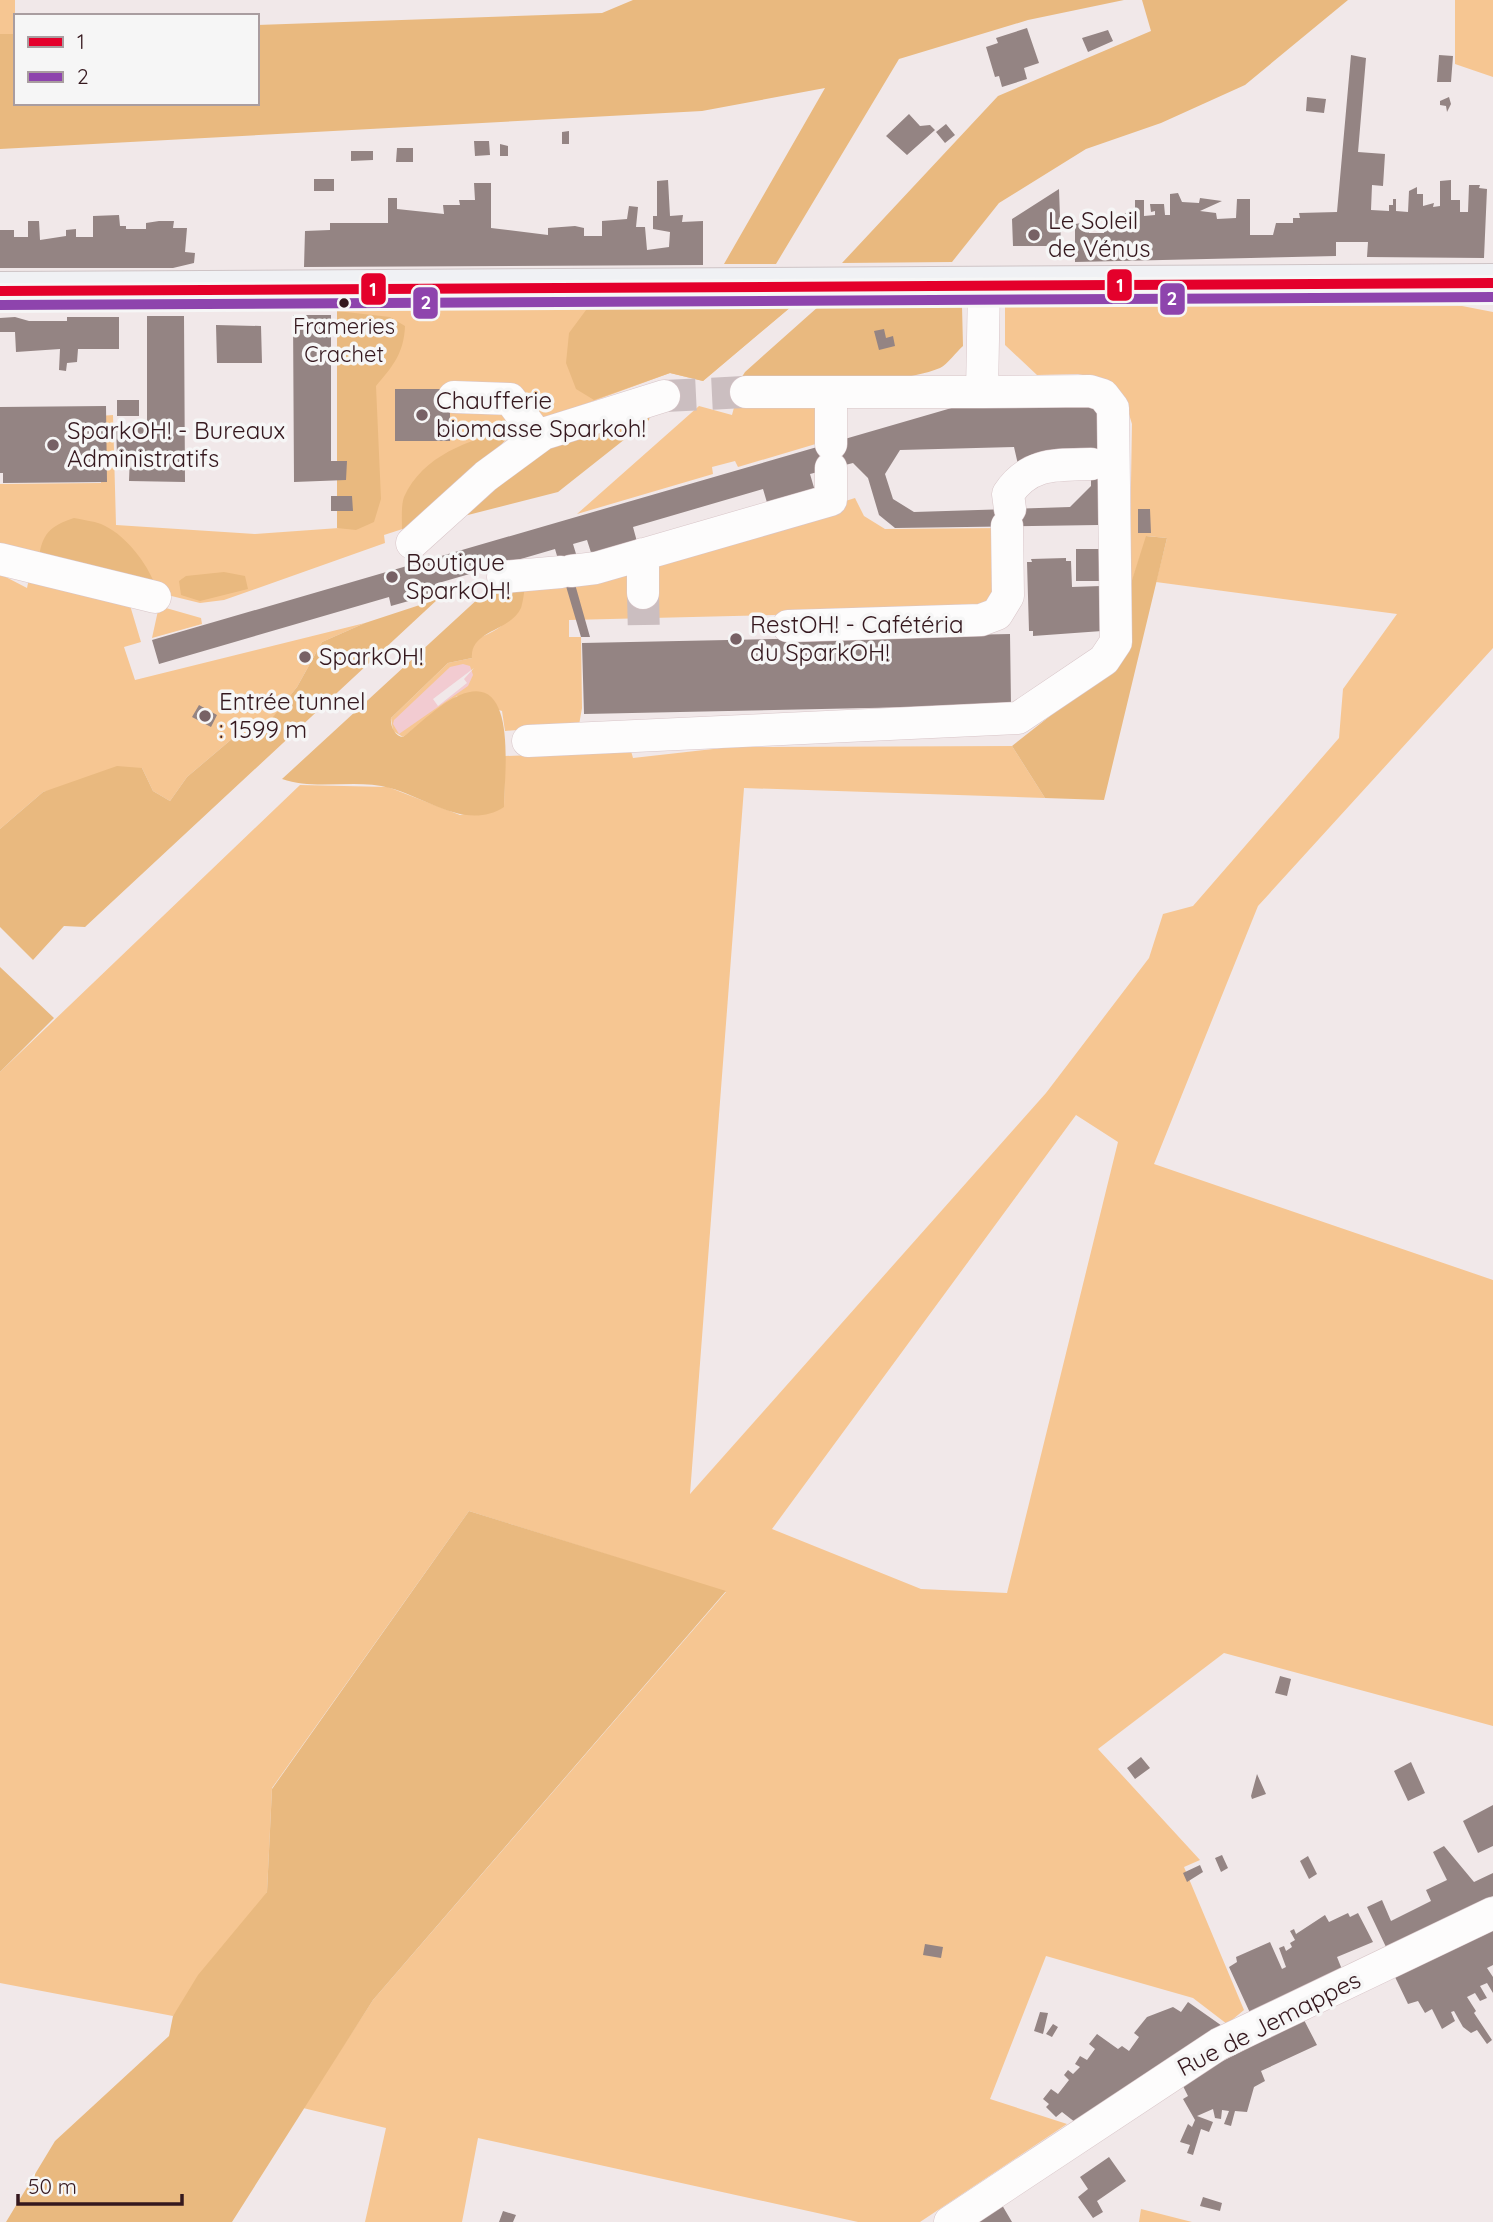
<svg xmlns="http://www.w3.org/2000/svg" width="1493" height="2222" viewBox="0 0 1493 2222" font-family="Quicksand,sans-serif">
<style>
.green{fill:#f6c692;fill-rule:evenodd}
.forest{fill:#e9b97f}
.water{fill:#f2cbd1}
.pier{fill:#f1e8e9}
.building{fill:#948483;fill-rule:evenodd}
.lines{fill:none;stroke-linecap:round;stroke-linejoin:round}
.minor-tunnel{stroke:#cbbec0;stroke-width:32;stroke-dasharray:32 16;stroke-linecap:butt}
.minor-casing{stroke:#d8c5c8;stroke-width:33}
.major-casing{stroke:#cec4c6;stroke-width:40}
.minor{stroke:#fdfcfc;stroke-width:32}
.major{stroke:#f0f1f4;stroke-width:38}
.bus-1-casing{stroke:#f6f6f6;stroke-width:16}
.bus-2-casing{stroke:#f6f6f6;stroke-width:16}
.bus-1{stroke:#e4002b;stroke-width:10}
.bus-2{stroke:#8e44ad;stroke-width:10}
.poi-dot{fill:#776165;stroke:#f6f6f6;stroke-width:2.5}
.bus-dot{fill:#35181e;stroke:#f6f6f6;stroke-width:2.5}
.labels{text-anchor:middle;stroke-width:7;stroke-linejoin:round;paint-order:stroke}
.bus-label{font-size:22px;fill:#35181e;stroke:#f6f6f6}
.poi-label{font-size:24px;fill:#35181e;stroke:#f6f6f6;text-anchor:start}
.street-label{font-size:24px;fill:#35181e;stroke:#f6f6f6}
.line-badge{stroke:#f6f6f6;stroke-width:2.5}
.badge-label{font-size:19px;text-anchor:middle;font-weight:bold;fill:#fff}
</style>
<rect width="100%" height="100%" fill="#f1e8e9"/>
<!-- green -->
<path class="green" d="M0,0H15V34H0Z
M1455,0H1493V77L1455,64Z
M589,306H792L703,381L670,373L517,429L421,523L384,535L385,543L224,600L200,603L0,554V484L101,483L99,416L113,415L116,525L255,534L339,528L337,311Z
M1005,306H1462L1493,312V648L1258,906L1154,1164L1493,1280V1726L1224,1653L1098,1749L1200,1860L1184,1867L1244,2010L1227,2024L1193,1998L1046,1956L990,2099L1067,2124L920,2222H858L478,2138L462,2222H365L386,2128L303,2108L373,2000L726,1592L469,1511L272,1788L267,1892L250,1921L173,2016L0,1983V1072L300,785L388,787L460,815L504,806L505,756L631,751L633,758L731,747L1012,746L1045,798L744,788L690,1494L1046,1093L1149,958L1163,914L1193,906L1339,738L1343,689L1397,614L1156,582L1167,538L1147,536L1125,602L1130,542L1132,424L1124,398L1107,380L1078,374L1037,375L1005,345ZM1076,1115L1118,1142L1007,1593L921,1589L772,1529Z
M822,397L819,443L738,467L735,461L712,467L713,474L577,514L699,406L732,415L736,400Z
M855,498L864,516L885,529L1002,528L1003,585L983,610L569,620V637H581L582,708L579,725L505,731L502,711L457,696L403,737L393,731L391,718L448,663L472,658L471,649L477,639C509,626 513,617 525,586L605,577Z
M31,569L126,592L141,642L124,647L135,680L365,623L322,642L297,687L260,734L233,738L187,777L170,801L153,791L142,768L43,792L0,829V574L27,588Z
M159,606L201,618L202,624L152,638Z
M1141,2209L1192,2222H1139Z"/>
<!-- forest -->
<path class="forest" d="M633,0H1124L1028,20L899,59L776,264H724L825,88L702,111L0,149V34H16V103H257V25L602,13Z
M1142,0H1348L1245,85L1161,123L1086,149L999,203L952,262L842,263L998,96L1151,31Z
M589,306H792L703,381L670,373L594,400L576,389L566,363L569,333Z
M819,306H962L963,346C956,352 948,364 940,368C891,388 793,382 740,380L745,372Z
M337,311L390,317L405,326C404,353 393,366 376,386L381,499L374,522L356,530L337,528Z
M651,411L649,420L558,492L464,516L544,445Z
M517,429L421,523L402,529C402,520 401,505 404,497C424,453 474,438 517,429Z
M74,518C83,520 93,521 101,524C123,533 144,559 153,580L150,587L39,558C42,534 50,526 74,518Z
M1146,536L1167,538L1104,800L1045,798L1012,746L1115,665L1125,602Z
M224,572L245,576L248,589L200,601L181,595L179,581L186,576Z
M493,585L525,586C524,593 523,602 521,608C510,632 470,630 472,658L448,663L391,718C390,726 395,737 403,737C420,724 440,703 460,695C519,670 504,776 504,807C467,831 427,798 390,788C355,778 317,791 282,779Z
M438,599L85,927L64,926L33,960L0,927V829L43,792L117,766L142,768L153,791L170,801L187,777L233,738L260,733L297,687L322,642L365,623Z
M0,967L54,1018L0,1072Z
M469,1511L726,1591L373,2000L232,2222H6L55,2141L169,2036L173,2016L198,1975L267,1892L272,1789Z"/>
<!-- water -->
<path class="water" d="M463,664L470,666L473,675L468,686L399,734L393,724L394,720L450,667Z"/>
<!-- pier -->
<path class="pier" d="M474,668L464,679L467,683L438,706L433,699Z"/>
<!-- building -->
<path class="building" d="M1027,28L1039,63L1024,68L1027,79L1002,87L999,76L995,77L986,47L998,43L996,38Z
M1108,30L1113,41L1088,52L1082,38Z
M1351,55L1366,58L1358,152L1385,154L1383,186L1372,185L1371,210L1389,211V205H1393V199H1396V211L1408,212L1409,191L1417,187V194H1423V206L1434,203L1433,207L1440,206V181L1451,180V200H1460V212H1468L1469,185H1480L1479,188L1487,189L1484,258L1367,257L1368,242H1336V256L1075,262V224L1089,222V233H1104V227L1124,226L1123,213H1135V200H1144V216L1155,215V211L1151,212L1150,204H1164L1165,215H1170V194L1178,193L1182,202L1199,203L1200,198L1222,201L1200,211L1216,213L1217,219L1236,218L1237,199H1250V235H1273L1276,223H1293V218H1300L1299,213L1337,212Z
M1439,55L1453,56L1451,82H1437Z
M1307,97L1326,99L1324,113L1306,111Z
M1449,97L1451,104L1447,112L1446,106L1440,105V101Z
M909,114L920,126L930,125L935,130L907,155L886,136Z
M946,124L955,135L945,143L936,132Z
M569,131V144H562V132Z
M474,141H489L490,155L475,156Z
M500,144L508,146V156H500Z
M397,148H413V162H396Z
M351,151H373V160L351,161Z
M314,179H334V191H314Z
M668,180L670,216L683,215L682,222L703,221V265L304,267L305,231L330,230V223H388V198H397V209L444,214L443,205H460L459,200H475L474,183H491V228L548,235V228L575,226L584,228V236H602V221L627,219L629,206L638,207L636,227H645L647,250L669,247L670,232L653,229V216H657V181Z
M1059,189L1061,246H1013L1012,219Z
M119,215L120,226H126V229H146V223L159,221H174L173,228H187L185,252L195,253L194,263L173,268H0V230H14V237H28V221H39L40,240L66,236V230L76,229V237H93V216Z
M293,315H331V461H347L346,480L294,482Z
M147,316H184L185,482L129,481L130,455H117L116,426L147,425Z
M15,317L29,321H67V317H119V349H78L77,362L67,363L66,371L59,370L60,349L16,352L15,332H0V318Z
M216,325L261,326L262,363H217Z
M884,329L886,338L893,336L895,346L879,350L874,331Z
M395,389H450V441H395Z
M117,400H139V416H117Z
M1103,403L1112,512L1098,525L895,528L879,515L868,478L853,463L810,474L815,491L768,506L763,489L633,527L639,549L594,562L587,540L573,544L580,567L571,570L590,637H581L555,549L435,584L437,593L391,606L389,597L159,664L152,640L955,407ZM1014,447L1019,469H1057L1055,449H1091V486L1070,507L914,512L893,499L885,474L900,450Z
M106,406L107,482L3,483V473H0V407Z
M331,496H352L353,511H331Z
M1138,509H1150L1151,533H1138Z
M1076,549H1100L1101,581H1076Z
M1066,558V561H1071L1072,587L1101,586L1102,631L1033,636V631H1029L1027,562H1032L1031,559Z
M1010,634L1011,705L584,714L582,643Z
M199,705L217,715L211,727L192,717Z
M1280,1676L1291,1679L1287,1696L1275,1693Z
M1141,1757L1150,1768L1135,1779L1127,1768Z
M1411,1762L1425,1793L1408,1801L1394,1771Z
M1257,1774L1266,1794L1252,1799L1251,1796Z
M1493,1805V1846L1478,1853L1463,1821Z
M1444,1846L1474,1882L1493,1873V1896L1386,1947L1367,1907L1382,1900L1391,1921L1431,1901L1426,1890L1447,1880L1433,1852Z
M1222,1855L1228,1868L1221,1872L1215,1858Z
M1308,1856L1317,1874L1309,1879L1300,1861Z
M1200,1865L1203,1872L1187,1882L1183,1873Z
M1348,1913L1350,1917L1358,1913L1373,1942L1337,1957L1343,1972L1251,2015L1229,1967L1237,1962L1236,1957L1270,1942L1282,1969L1286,1967L1279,1948L1284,1946L1286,1951L1292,1947L1290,1943L1295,1940L1290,1931L1294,1929L1296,1934L1325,1915L1329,1922Z
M1493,1930V1965L1487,1968L1493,1977V1993L1487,1983L1480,1986L1487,1998L1480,2001L1475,1993L1467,1997L1476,2011L1474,2013L1492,2040L1487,2044L1477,2030L1471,2033L1463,2027L1454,2011L1451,2012L1455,2021L1442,2029L1432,2009L1425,2013L1418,2001L1408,2004L1395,1977Z
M925,1944L943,1947L941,1958L923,1955Z
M1188,2002L1225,2028L1080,2126L1062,2112L1056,2117L1046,2107L1049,2104L1043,2099L1051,2089L1058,2094L1069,2080L1064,2075L1068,2070L1073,2074L1080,2067L1075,2064L1080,2056L1087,2060L1095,2049L1089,2044L1097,2034L1118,2049L1122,2046L1129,2051L1139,2037L1134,2033L1147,2017L1173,2007L1181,2012Z
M1040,2012L1048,2013L1043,2034L1034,2031Z
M1304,2020L1317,2045L1261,2071L1265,2081L1254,2087L1247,2112L1235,2111L1231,2126L1224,2124L1229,2111L1222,2110L1221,2119L1215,2118L1213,2109L1197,2116L1213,2122L1209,2132L1201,2129L1193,2155L1187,2153L1190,2145L1180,2142L1188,2124L1192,2127L1195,2120L1183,2099L1188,2096L1181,2082Z
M1053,2024L1058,2027L1052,2037L1046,2034Z
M1109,2157L1126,2181L1097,2201L1103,2212L1093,2218L1078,2197L1088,2189L1080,2177Z
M1203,2197L1222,2203L1220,2211L1200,2206Z
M1002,2205L1012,2222H977Z
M503,2211L516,2215L513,2222H499Z"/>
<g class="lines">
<!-- minor-tunnel -->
<path class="minor-tunnel" d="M664,396L746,392
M643,593L644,637"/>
<!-- minor casing -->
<g class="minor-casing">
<path id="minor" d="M746,392H982L984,286
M454,397L510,399L538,437
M831,444V392
M1010,509L1008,494C1029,462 1057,465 1091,464
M412,543L486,476L543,434L664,396
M643,554V593
M0,559L155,597
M571,571L596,568L831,500V468
M503,577L561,572
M788,626L981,620L997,614L1008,596L1007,526
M528,741L1018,718L1104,660L1116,642L1113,408L1103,395L1090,391L982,392
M950,2222L1219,2044L1493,1913"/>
</g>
<!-- major casing -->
<g class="major-casing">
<path id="major" d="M0,291L1493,283"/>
</g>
<!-- minor -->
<use href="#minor" class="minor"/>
<!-- major -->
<use href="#major" class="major"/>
<!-- bus-1 casing -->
<g class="bus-1-casing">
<path id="bus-1" d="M0,291L1493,283"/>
</g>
<!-- bus-2 casing -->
<g class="bus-2-casing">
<path id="bus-2" d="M0,305L1493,297"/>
</g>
<!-- bus-1 -->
<use href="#bus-1" class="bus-1"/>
<!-- bus-2 -->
<use href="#bus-2" class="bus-2"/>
</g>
<!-- markers -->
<g class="poi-dot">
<circle cx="1034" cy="235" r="7"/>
<circle cx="422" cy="415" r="7"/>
<circle cx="53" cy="445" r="7"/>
<circle cx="392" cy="577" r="7"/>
<circle cx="736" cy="639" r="7"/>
<circle cx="305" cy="657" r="7"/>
<circle cx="205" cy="716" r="7"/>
</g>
<circle class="bus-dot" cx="344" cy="303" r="6"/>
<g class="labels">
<!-- bus labels -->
<g class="bus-label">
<text x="344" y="334">Frameries<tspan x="344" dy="28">Crachet</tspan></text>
</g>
<!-- poi labels -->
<g class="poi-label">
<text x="1048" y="229">Le Soleil<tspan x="1048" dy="28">de Vénus</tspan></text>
<text x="436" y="409">Chaufferie<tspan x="436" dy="28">biomasse Sparkoh!</tspan></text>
<text x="67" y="439">SparkOH! - Bureaux<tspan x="67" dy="28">Administratifs</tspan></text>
<text x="406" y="571">Boutique<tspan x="406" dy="28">SparkOH!</tspan></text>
<text x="750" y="633">RestOH! - Cafétéria<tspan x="750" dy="28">du SparkOH!</tspan></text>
<text x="319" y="665">SparkOH!</text>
<text x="219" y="710">Entrée tunnel<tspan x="219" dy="28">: 1599 m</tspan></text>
</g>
<!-- street labels -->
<g class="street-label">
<text transform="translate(1269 2024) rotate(-27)" y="8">Rue de Jemappes</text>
</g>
</g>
<g class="line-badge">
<rect x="1106" y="268" width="27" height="34" rx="7" fill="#e4002b"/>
<rect x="360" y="272" width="27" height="34" rx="7" fill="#e4002b"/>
<rect x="1159" y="282" width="27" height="34" rx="7" fill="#8e44ad"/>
<rect x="412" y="286" width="27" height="34" rx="7" fill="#8e44ad"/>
</g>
<g class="badge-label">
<text x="1120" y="292">1</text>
<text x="373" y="296">1</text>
<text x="1172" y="305">2</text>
<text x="426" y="309">2</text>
</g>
<!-- legend -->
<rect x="14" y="14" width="245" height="91" fill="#f6f6f6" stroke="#a99da0" stroke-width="2"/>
<rect x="28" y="37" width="35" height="10" fill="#e4002b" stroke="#a99da0" stroke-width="2"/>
<text x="77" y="49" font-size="21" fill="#35181e">1</text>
<rect x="28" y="72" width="35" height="10" fill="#8e44ad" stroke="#a99da0" stroke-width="2"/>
<text x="77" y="84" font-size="21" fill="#35181e">2</text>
<!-- scale -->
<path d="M18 2194v10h164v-10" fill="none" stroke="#35181e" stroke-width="3.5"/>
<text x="28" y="2194" font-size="21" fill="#35181e" stroke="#f6f6f6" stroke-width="5" paint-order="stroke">50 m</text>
</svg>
